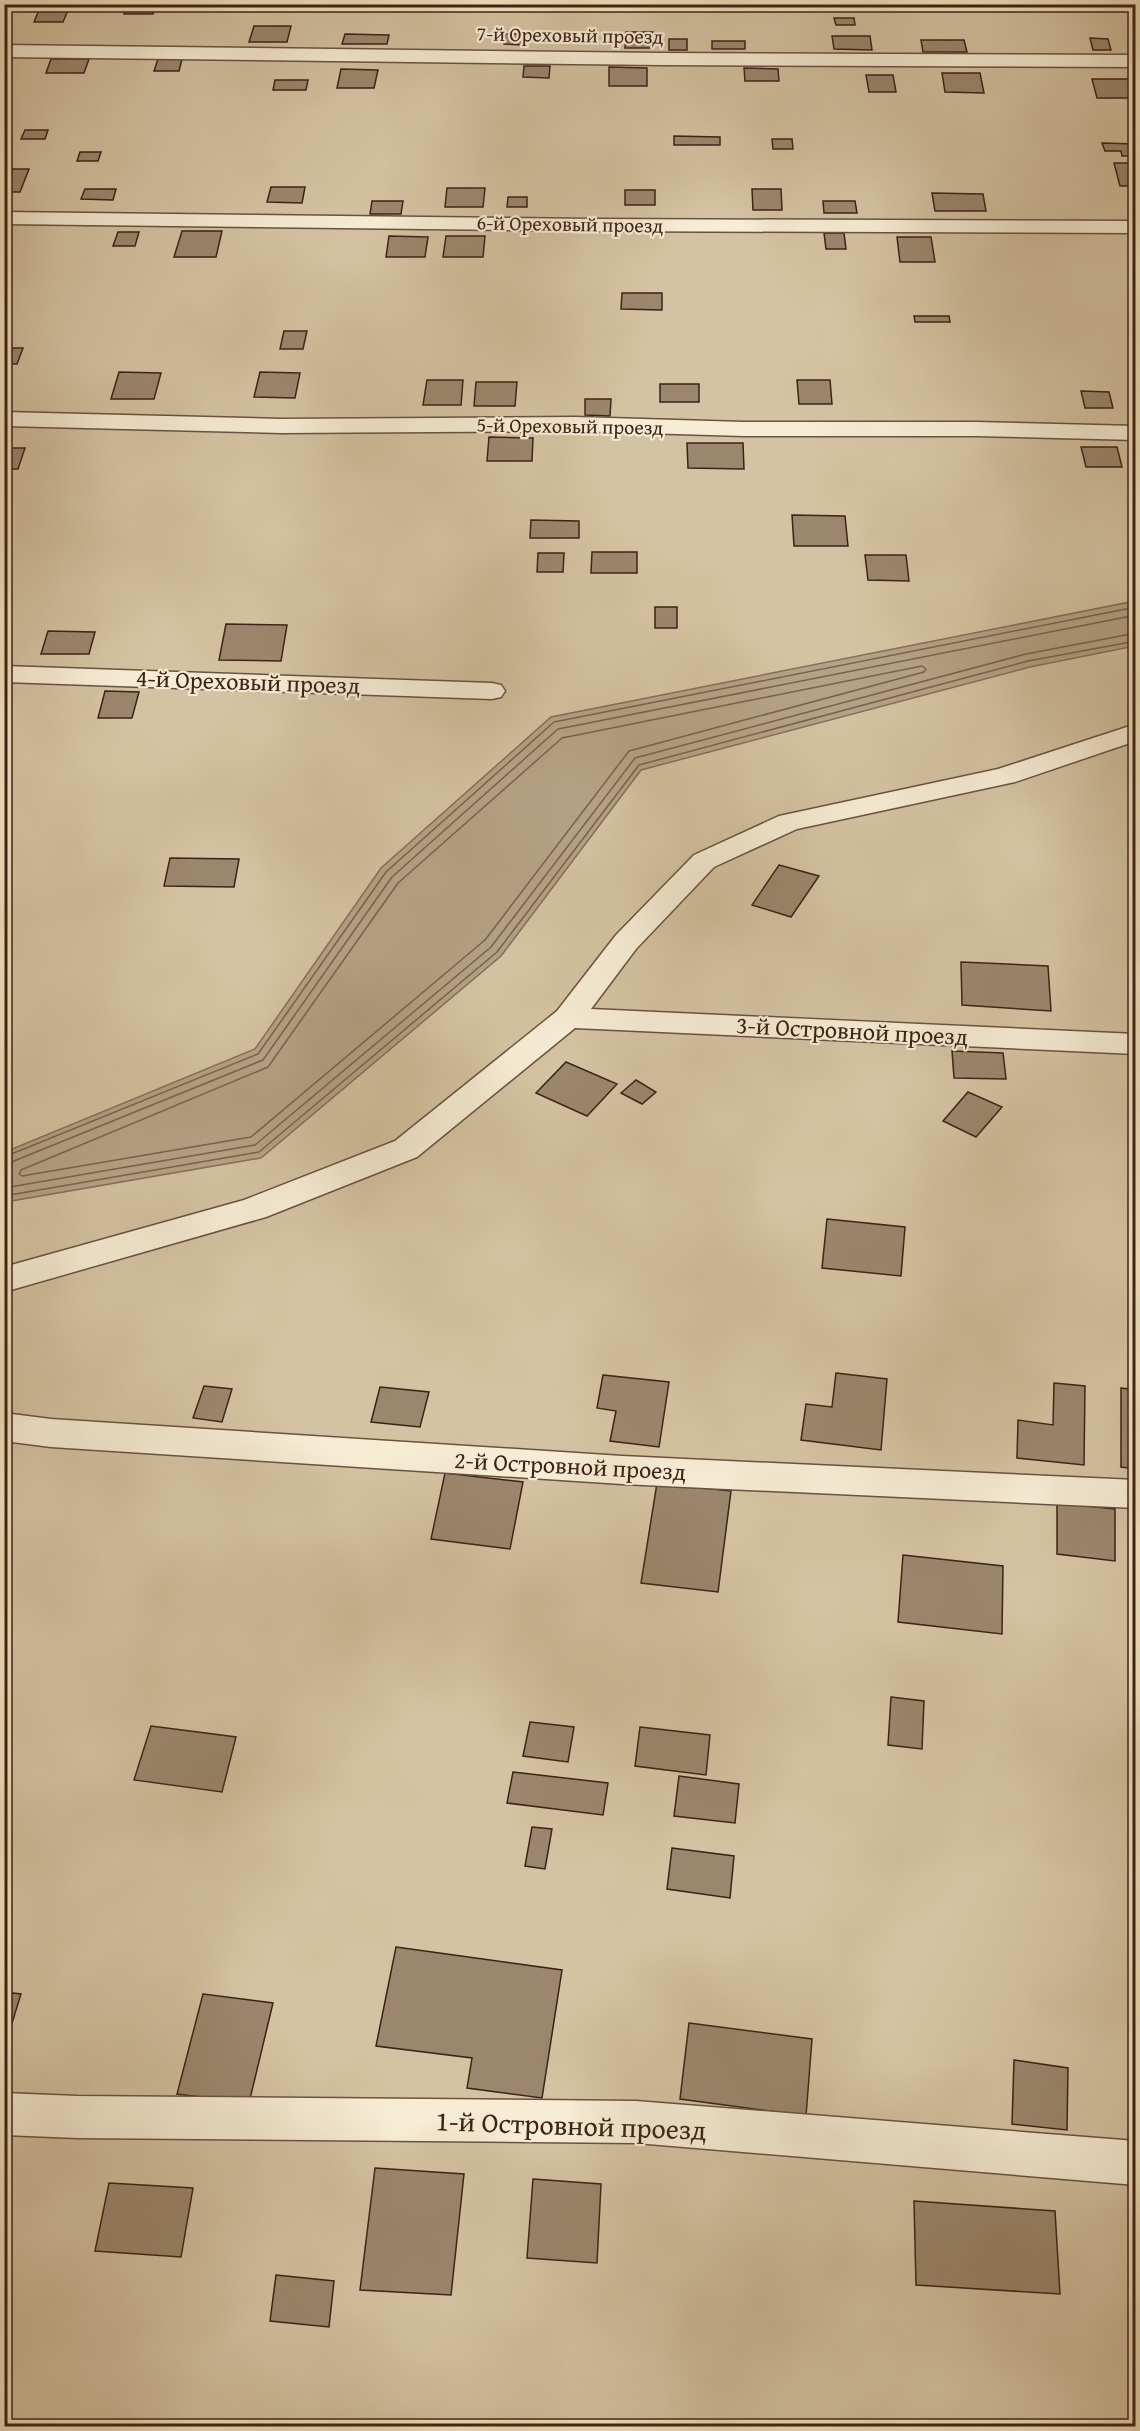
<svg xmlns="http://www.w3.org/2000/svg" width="1140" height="2431" viewBox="0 0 1140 2431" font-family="'Gentium Book Plus',serif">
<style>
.green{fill:#d4c3a2;stroke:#88725c;stroke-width:1.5}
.water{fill:#b5a286;stroke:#856f5a;stroke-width:1.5}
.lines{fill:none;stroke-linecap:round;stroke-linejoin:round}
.shore{stroke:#78624e;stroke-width:1.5}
.building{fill:#9b876e;stroke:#3c2217;stroke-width:1.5}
.minor-casing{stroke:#6a5241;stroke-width:3}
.minor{fill:#f7edd5;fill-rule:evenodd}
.labels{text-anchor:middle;stroke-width:4.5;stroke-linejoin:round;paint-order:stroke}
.far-street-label{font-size:20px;fill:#3c2217;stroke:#f7edd5}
.street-label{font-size:24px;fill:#3c2217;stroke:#f7edd5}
.near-street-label{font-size:28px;fill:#3c2217;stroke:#f7edd5}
</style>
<rect width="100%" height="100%" fill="#f3e4bf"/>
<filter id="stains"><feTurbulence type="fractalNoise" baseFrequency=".00333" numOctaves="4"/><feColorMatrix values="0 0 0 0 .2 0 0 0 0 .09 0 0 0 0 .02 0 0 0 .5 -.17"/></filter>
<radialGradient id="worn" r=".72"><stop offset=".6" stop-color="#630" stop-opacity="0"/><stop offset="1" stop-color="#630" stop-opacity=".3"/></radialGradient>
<!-- green -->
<path class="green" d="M5,5H1135V2426H5Z"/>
<!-- water -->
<path class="water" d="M1135,601V646L1030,667L641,770L501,956L261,1158L5,1202V1152L255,1049L381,868L551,717Z"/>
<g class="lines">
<!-- shore -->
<path class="shore" d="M922,666L926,669L924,672L629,751L485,940L251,1137L22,1176L19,1174L21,1170L268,1067L398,883L562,738Z
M4,1157L258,1054L386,872L554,722L1136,607
M4,1165L263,1060L392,877L558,729L1136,615
M4,1188L255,1145L491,947L635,758L1026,654L1136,633
M4,1196L259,1152L497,952L639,765L1028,661L1136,641"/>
</g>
<!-- building -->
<path class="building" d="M127,4H156L153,14H124Z
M39,10H68L63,22H34Z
M834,18H854L855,25H836Z
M254,26H291L287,42H249Z
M626,32H653L652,48H625Z
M345,34L389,35L387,44H342Z
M505,34H523L522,45L504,44Z
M832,36H870L872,50L834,49Z
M1090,38L1108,39L1111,50H1093Z
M669,39H687V50H669Z
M921,40H964L967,52H923Z
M712,41H745V49H712Z
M51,59H89L84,73H46Z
M158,59H182L179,71H154Z
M524,66H550L549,78L523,77Z
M609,67L647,68V86H609Z
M744,68L778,69L779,81H745Z
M341,69L378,70L374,88H337Z
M942,73H980L984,93L945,92Z
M866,75H893L896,92H869Z
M1092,79H1130L1135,98H1097Z
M275,80H308L306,90H273Z
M25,130H48L45,139H21Z
M674,136L720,137V145H674Z
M772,139H792L793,149H773Z
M1102,143L1136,144V186H1120L1114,163H1132L1130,156H1122L1121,151H1105Z
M80,152H101L98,161H77Z
M4,169H29L20,192H4Z
M271,187H305L302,203L267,202Z
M447,188H485L483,207H445Z
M85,189H116L113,200L81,199Z
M752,189H781L782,210H753Z
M625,190H655V205H625Z
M932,193L983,194L986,211H935Z
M508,197H527V207H507Z
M372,201H403L401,214H370Z
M823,201H855L857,213H824Z
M182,231H222L216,257H174Z
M118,232H139L135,246H113Z
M824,233H844L846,249H826Z
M389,236L428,237L425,257H386Z
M446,236H485L483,257H443Z
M897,237H931L935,262H900Z
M622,293H662V310L621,309Z
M914,316H949L950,322H915Z
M284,331H307L303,349H280Z
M4,348H23L17,364H4Z
M119,372L161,373L154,399H111Z
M260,372L300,373L295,398L254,397Z
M427,380H463L461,405H423Z
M797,380H830L832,404H799Z
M476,382H517L515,406H474Z
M660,384H699V402H660Z
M1081,391L1109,392L1113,408H1085Z
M585,399H611L610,416L585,415Z
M489,437L533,438L532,461H487Z
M687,443H743L744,469L688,468Z
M1081,447H1117L1122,467H1086Z
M4,448H25L18,469H4Z
M792,515L845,516L848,546H794Z
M531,520L579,521V538H530Z
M592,552H637V573H591Z
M538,553H564L563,572H537Z
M865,555H906L909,581L868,580Z
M655,607H677V628H655Z
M226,624L287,625L281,661L219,660Z
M48,631L95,632L89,654H41Z
M105,691L139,692L132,718H98Z
M170,858L239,859L234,887L164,886Z
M779,865L819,876L791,917L752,905Z
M961,962L1048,966L1051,1011L962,1005Z
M952,1051L1003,1053L1006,1079L954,1078Z
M566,1062L617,1084L587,1116L536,1093Z
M636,1080L656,1092L642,1104L621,1093Z
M968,1092L1002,1107L976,1137L943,1121Z
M827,1219L905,1227L901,1276L822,1268Z
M836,1373L887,1379L881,1450L801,1440L806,1404L832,1407Z
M603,1375L669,1382L659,1447L610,1441L616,1411L597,1408Z
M1054,1383L1085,1386L1084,1465L1017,1458L1018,1420L1053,1425Z
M204,1386L232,1389L222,1422L193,1418Z
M380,1387L429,1392L420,1427L371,1422Z
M1121,1388L1136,1390V1469L1121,1467Z
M445,1473L523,1482L510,1549L431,1539Z
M657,1483L731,1491L718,1592L641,1583Z
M1057,1503L1115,1509V1561L1057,1554Z
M903,1555L1003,1566L1002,1634L898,1622Z
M891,1697L924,1701L922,1749L888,1745Z
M530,1722L574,1727L568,1762L523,1756Z
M151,1726L236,1737L222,1792L134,1780Z
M640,1727L710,1735L706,1775L635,1766Z
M513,1772L608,1783L603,1815L507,1803Z
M679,1776L739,1784L735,1823L674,1816Z
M532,1827L552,1829L545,1869L525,1866Z
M672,1848L734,1856L730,1898L667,1889Z
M396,1947L562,1970L542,2098L467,2088L472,2058L376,2046Z
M4,1992L21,1994L4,2049Z
M203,1994L273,2003L249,2103L177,2094Z
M689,2023L812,2039L806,2116L680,2099Z
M1014,2060L1068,2068L1067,2130L1012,2124Z
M375,2168L464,2174L451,2295L360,2290Z
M533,2179L601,2184L597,2263L527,2258Z
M109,2183L193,2188L181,2257L95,2251Z
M914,2201L1055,2211L1060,2294L916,2285Z
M276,2275L334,2281L329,2327L270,2321Z"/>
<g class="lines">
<!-- minor casing -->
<g class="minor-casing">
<path id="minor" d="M4,45L662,53L1136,55V67L662,65L4,57Z
M4,212L594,219L1136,221V233L594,231L4,224Z
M4,412L281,419L575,417L744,422H976L1136,426V440L976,436H744L575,431L281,433L4,426Z
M4,666L492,683L501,685L505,691L501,697L492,699L4,682Z
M1136,724V741L1015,782L797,829L714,867L636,949L591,1009L1136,1034V1054L575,1028L417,1157L266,1217L4,1292V1267L244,1200L395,1141L557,1011L616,935L694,855L779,816L998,769Z
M4,1413L51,1419L622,1456L1136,1480V1508L622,1484L51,1447L4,1441Z
M4,2093L77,2096L636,2101L1136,2141V2185L636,2143L77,2138L4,2135Z"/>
</g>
<!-- minor -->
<use href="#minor" class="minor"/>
</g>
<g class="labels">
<!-- far-street labels -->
<g class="far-street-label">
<text transform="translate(570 35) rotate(1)" y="7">7-й Ореховый проезд</text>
<text transform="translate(570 224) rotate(1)" y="7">6-й Ореховый проезд</text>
<text transform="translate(570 426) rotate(1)" y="7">5-й Ореховый проезд</text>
</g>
<!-- street labels -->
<g class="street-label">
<text transform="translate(248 682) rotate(2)" y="8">4-й Ореховый проезд</text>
<text transform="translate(852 1031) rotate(3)" y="8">3-й Островной проезд</text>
<text transform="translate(570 1466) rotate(3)" y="8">2-й Островной проезд</text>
</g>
<!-- near-street labels -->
<g class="near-street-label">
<text transform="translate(571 2125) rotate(2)" y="10">1-й Островной проезд</text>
</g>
</g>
<!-- margin -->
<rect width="1140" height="2431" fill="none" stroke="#f3e4bf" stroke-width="24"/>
<rect x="6" y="6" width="1128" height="2419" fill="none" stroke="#3c2217" stroke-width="3"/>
<rect x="12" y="12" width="1116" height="2407" fill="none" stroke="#3c2217" stroke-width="1.5"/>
<rect width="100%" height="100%" filter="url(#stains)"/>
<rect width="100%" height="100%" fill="url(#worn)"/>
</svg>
